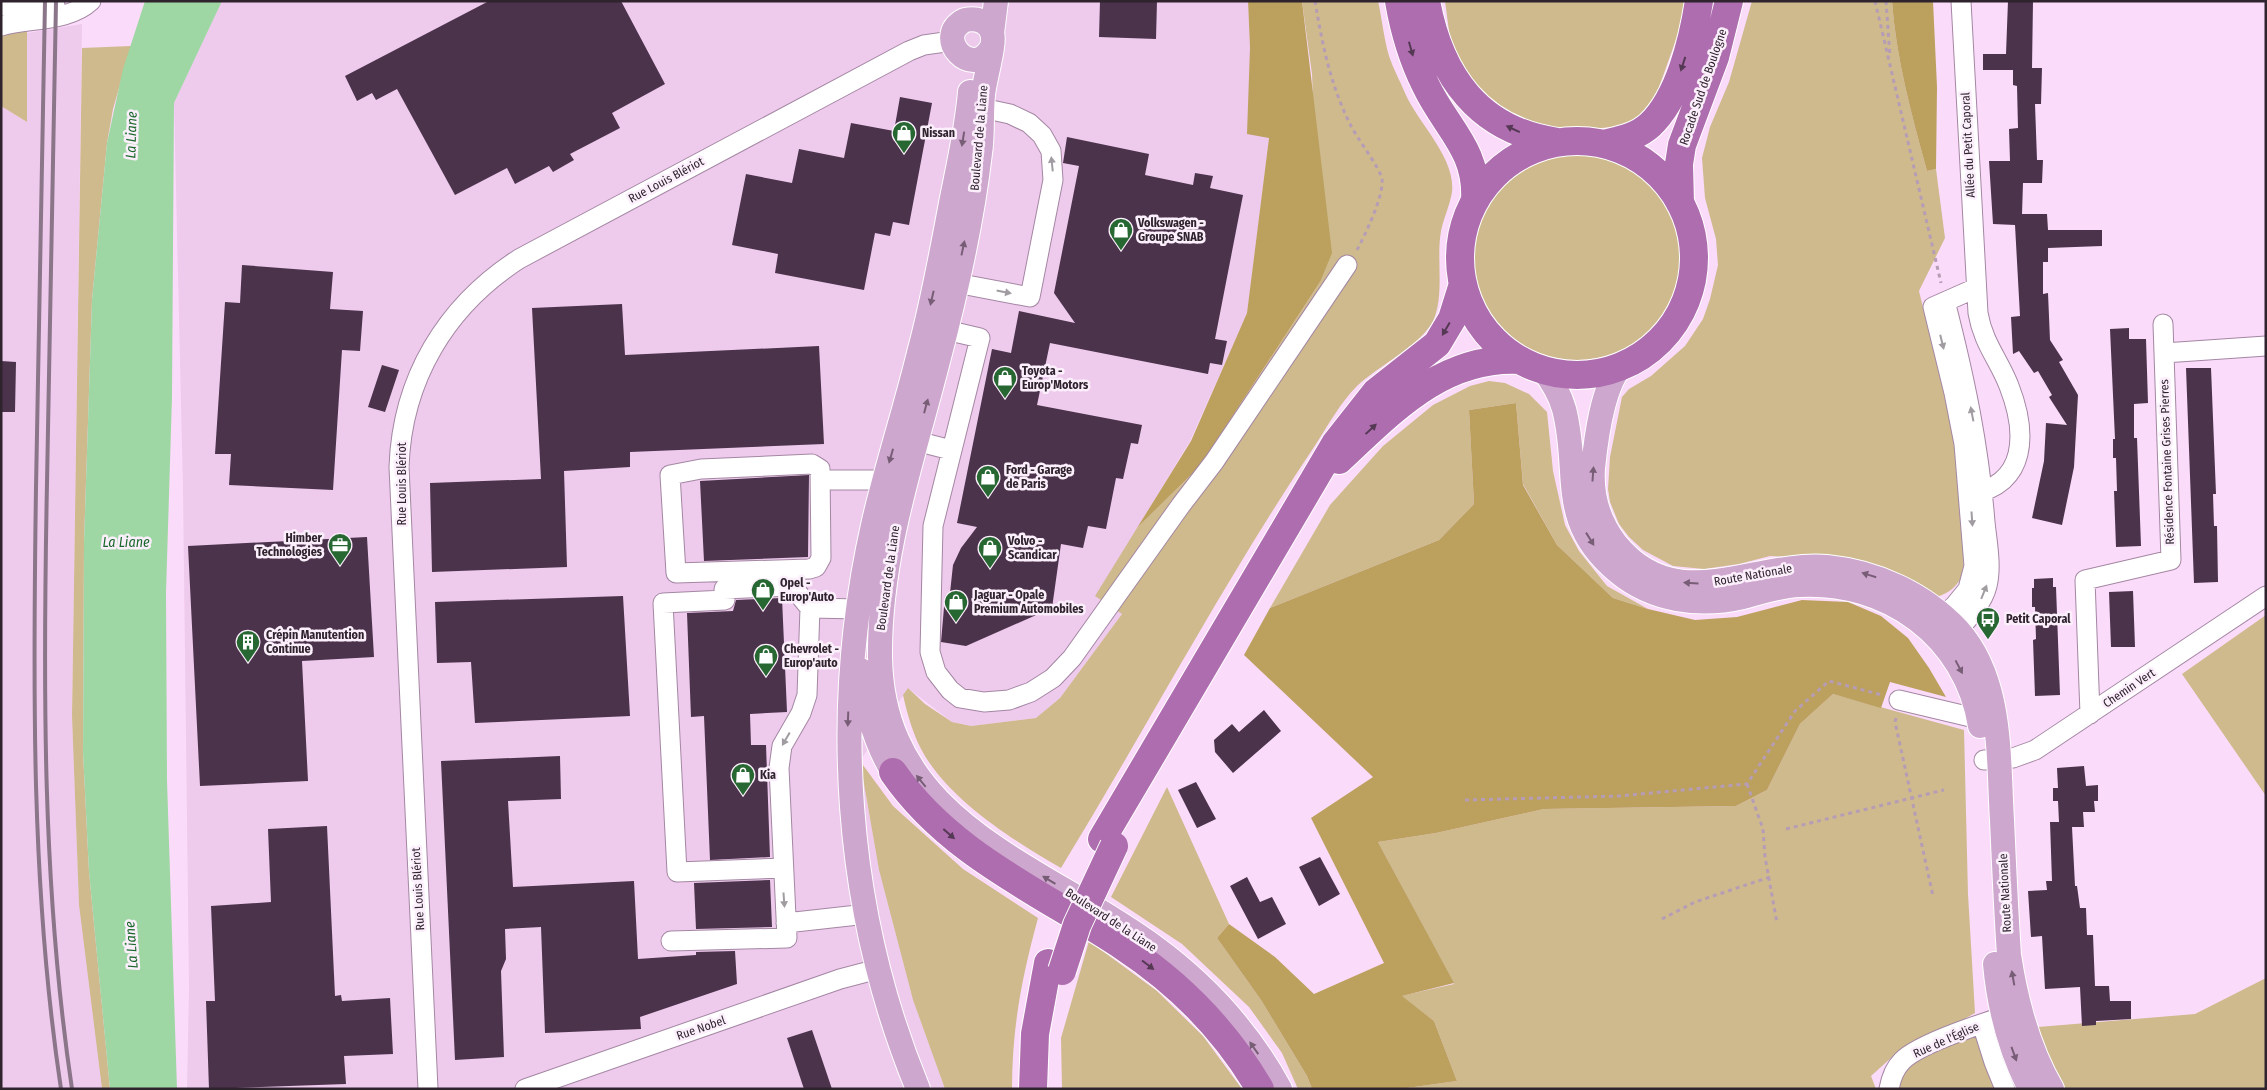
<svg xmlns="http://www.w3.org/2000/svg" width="2267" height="1090" viewBox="0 0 2267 1090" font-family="'Fira Sans Condensed',sans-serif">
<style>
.built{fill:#eecaed}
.green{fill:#ceba8d}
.forest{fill:#bca05e}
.water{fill:#9fd7a4}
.building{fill:#4b334b}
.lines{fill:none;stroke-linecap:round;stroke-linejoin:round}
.minor-casing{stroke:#a487a3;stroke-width:21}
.major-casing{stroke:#fff;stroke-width:26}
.highway-casing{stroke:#fff;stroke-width:30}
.path{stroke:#b69db5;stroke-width:3;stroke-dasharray:4 4;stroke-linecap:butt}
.minor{stroke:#fff;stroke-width:19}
.major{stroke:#cea7ce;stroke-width:24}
.highway{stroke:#ae6dae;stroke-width:28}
.rail{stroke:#8a7589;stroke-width:4}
.highway-bridge-casing{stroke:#fff;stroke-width:30;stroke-linecap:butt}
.highway-bridge{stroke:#ae6dae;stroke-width:28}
.oneway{fill:#553954}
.oneway2{fill:#775e76}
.oneway3{fill:#a19ca1}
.labels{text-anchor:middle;stroke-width:5;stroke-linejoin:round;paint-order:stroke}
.street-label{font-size:12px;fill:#2f232e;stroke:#fceffc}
.poi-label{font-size:12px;font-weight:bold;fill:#2f232e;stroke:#fceffc;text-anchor:start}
.water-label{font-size:14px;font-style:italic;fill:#19682b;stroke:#fceffc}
</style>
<rect width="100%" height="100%" fill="#fbdbfa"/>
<!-- built -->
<path class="built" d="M222,1H1248L1250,48L1269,138L1247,313L1190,441L1096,596L1122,614L1060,698L1036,718L971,726L952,722L908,688L860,761L879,870L913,1000L945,1089H187L189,988L183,489L174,103Z
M82,24L72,716L79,905L102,1089H1V106L27,122V33Z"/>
<!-- green -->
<path class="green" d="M1,1H31L27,33V122L1,106Z
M1302,1H1378C1382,19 1384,39 1389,56C1393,68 1400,81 1405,93C1418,123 1456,158 1452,192C1450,205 1444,217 1441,231C1436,259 1445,295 1433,321C1421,345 1378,366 1357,386C1341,402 1328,425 1316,444C1224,581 1147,727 1061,868C1014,841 954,803 925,756C914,738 908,717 903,695L908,688L925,704L952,722L971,726L1036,718L1060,698L1122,614L1095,596L1137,528L1200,466L1320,282L1312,74Z
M1445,1H1686L1683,20L1653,104L1628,125L1602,128H1555L1526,123L1485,100L1453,61Z
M1752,1H1892C1896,59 1912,116 1927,171L1936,169L1945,238L1919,291L1953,432L1960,491L1964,573C1957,586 1951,592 1937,597L1814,558L1770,556L1739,564L1704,569L1673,566L1643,550L1629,537L1619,524L1610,502L1608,489L1610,457L1622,397L1629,389L1651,376L1685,346L1703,319L1710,299L1718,265L1716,239L1705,198L1702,158L1710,127L1729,82Z
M131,46L113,109L107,143L92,300L84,543L83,752L89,872L110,1089H102L79,905L72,716L82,48Z
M1474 257a103 103 0 1 1 206 0a103 103 0 1 1-206 0Z
M1489,381L1505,383L1529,394L1547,412L1553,471L1565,525L1579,551L1607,586L1648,609L1613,598L1557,545L1523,484L1516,403L1469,410L1474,504L1439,540L1270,608L1330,505L1383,446L1433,405L1470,386Z
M2266,615V796L2182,674Z
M1833,694L1964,730L1968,894L1975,1013L1952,1026L1902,1048L1871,1076L1876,1089H1400L1457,1081L1434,1021L1401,996L1454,984L1378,842L1436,833L1544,809L1736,806L1767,790L1800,724Z
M860,761L893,806L963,869L1038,918C1022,977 1012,1027 1012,1089H945L913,1000L879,870Z
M1167,787L1229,924L1217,938L1261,1000L1307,1076L1312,1089H1298L1282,1053L1249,1007L1182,944L1111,897Z
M1089,941L1157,991L1203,1036L1242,1089H1062L1061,1038Z
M2266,978V1089H1894L1902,1069L1934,1051L1991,1031L2195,1014Z"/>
<!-- forest -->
<path class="forest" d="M1248,1H1302L1332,253L1320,282L1200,466L1137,528L1191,441L1247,313L1269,138L1247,134L1250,48Z
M1892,1H1933L1937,87L1936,169L1927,171C1912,116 1896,59 1892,1Z
M1516,403L1523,485L1557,545L1613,598L1648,609L1695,620L1737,617L1802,600L1848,602L1881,616L1908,638L1929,668L1946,697L1890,682L1881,708L1833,694L1800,724L1767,790L1736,806L1544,809L1436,833L1378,842L1454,983L1402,996L1434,1021L1457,1081L1400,1089H1312L1307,1076L1261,1000L1217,938L1229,924L1275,957L1314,994L1384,963L1311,818L1373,777L1244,655L1270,608L1439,540L1474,504L1469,410Z"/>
<!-- water -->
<path class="water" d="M145,1H222L174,103L172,397L166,593L167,780L177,1089H110L89,872L83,752L84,543L92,300L107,143L123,69Z"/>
<!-- building -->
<path class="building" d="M489,1H621L665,84L612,113L620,128L570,154L574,160L553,172L549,166L515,184L507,168L455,195L397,89L376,100L372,93L357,101L345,76Z
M1100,1H1157L1156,39L1099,37Z
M2008,1H2033L2032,68H2042L2041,104H2035L2037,160H2043L2042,183H2023L2022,214H2047L2048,230H2102V246L2048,248V262H2043V294L2048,293L2050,340L2063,360L2059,362L2078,395L2074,467L2062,525L2032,518L2044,461L2046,423L2067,425L2049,397L2052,395L2038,371L2034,373L2019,351L2013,354L2011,317L2020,316L2015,225L1993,224L1989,161H2010L2009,129L2018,128L2017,86L2013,85V70H1983V54H2006Z
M900,97L932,103L909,225L893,222L890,236L875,233L864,290L775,273L778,254L732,245L746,174L792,183L799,149L844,158L851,123L894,131Z
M1067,137L1149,154L1145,175L1193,185L1195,173L1213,176L1210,188L1243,195L1215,339L1227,341L1222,365L1210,363L1208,374L1050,343L1037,405L1142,425L1138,444L1131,443L1123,479L1116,478L1106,529L1088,526L1083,548L1061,544L1052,608L966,646L941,642L945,596L950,593L953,565L961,548L977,527L957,523L992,349L1011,353L1019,311L1075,323L1054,293L1079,166L1063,163Z
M242,265L333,272L330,309L363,311L360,351L342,350L333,490L229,485L231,454H215L225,302L240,303Z
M622,304L625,355L819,346L824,444L630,452V467L564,471L567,567L432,572L430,483L541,479L532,308Z
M2129,328V339H2146L2148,403L2134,404V438H2137L2141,546L2116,547L2114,491H2117L2116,458H2113V439H2115L2110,329Z
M1,361L16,362L15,412H1Z
M382,365L399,370L385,412L368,407Z
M2186,368H2211L2216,494H2213L2214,526H2217L2218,582L2194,583Z
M809,475L808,557L704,561L700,481Z
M367,537L374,657L302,661L308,781L200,786L188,546Z
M2053,578V587H2056L2060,695L2035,696L2033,640L2036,639L2035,607H2032V588H2034V579Z
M2133,591L2135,647H2111L2109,592Z
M623,596L630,716L475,723L471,662L437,663L435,602Z
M782,598L787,712L750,714L751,745H766L770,857L710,860L704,716L691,717L687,613L733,611L736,600Z
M1264,710L1281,731L1233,773L1215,752L1214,740L1232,724L1239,732Z
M560,756L561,799L508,801L513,887L634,881L638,959L696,955V952L735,951L737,984L640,1017L641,1029L545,1033L541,927L505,929L506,959L501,971L504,1057L455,1060L441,761Z
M2084,766L2086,786L2098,785V801H2094L2095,812H2083L2084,827H2072L2075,886H2077L2080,908H2086L2087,935H2093L2095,986H2109L2110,1001H2131V1019L2096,1021V1025L2082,1026L2080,987L2045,989L2042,936L2031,937L2028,891L2047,890L2046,881H2052L2050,822H2059L2058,801H2053V788H2058L2057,768Z
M1196,782L1216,819L1197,828L1178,790Z
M327,826L335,996L341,995L342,1001L390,998L393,1054L344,1056L346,1084L209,1089L206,1001H215L211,906L271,902L268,829Z
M1320,857L1340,894L1319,906L1299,867Z
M1247,877L1260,902L1272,897L1286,924L1258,939L1230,886Z
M770,880L772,927L696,929L694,883Z
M812,1030L832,1089H804L787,1038Z"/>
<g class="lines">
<!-- minor casing -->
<g class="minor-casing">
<path id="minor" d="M1961,1L1978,313C1983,343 1999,360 2009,386C2027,432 2028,485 1970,494
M1,6L55,5
M1,26C29,18 69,22 91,1
M946,277L956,283L1030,297L1053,180L1051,151L1042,135L1029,123L1010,114L982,108
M1946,305C1965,379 1979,446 1985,522C1987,542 1992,566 1987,586C1982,606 1963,624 1950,639
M946,330L980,338L933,526L930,652L936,672L950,690L960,698L984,702L1009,700L1031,692L1053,678L1072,658L1181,505L1214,462L1347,265
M2164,353L2266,346
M906,434L916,441L951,450
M812,464L820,469L821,558L816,567L809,569L676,573L670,475L701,469Z
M821,480H885
M810,608L859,609
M1934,625L1955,605L1968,589L1974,566L1964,444L1954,393L1933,307L1976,288
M1899,700L1979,719
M2090,714L2085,580L2171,560L2163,324
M1984,760L2013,758L2035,750L2266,596
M786,923L867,914
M671,941L787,938L779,768L782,746L801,713L807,695L810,608L792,586L724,589L725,600L663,603L677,872L782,868
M1982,1024L1994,1062L2005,1089
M428,1089L399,467C402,379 446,306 519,259L909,51L924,45L952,41
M525,1089L840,979L878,969
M1889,1089C1891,1078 1894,1069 1902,1061C1919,1043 1991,1020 2017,1013"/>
</g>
<!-- major casing -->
<g class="major-casing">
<path id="major" d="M992,33L996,1
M992,47C973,82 931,37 965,20C976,18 987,20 992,32C996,42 984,81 983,95C981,114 983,134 980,153C972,223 956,293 938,361C913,459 879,555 880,657C883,824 1040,863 1153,946C1205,984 1249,1032 1280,1089
M1621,365C1602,389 1596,438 1593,468C1591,497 1599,522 1616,544C1676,618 1752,561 1827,567C1877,572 1924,594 1958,630C2003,680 1998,758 2002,820C2004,865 2006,910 2009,955C2016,1001 2028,1048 2052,1089
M1543,369C1552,382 1560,394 1564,409C1581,473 1556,521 1618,572C1653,601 1700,607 1743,597C1762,592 1779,586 1799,585C1887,580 1966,636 1980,726
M861,670C865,706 874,741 893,772
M1995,964C1999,1007 2010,1050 2030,1089
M918,1089C844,910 831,709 874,521C887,465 905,410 919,353C933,302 942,250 952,198C959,163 967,128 970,92"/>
</g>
<!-- highway casing -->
<g class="highway-casing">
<path id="highway" d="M1399,1C1404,30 1413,60 1426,86C1446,128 1478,150 1475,200
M1426,1C1440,77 1479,131 1558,142
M1460 258a117 117 0 1 1 234 0a117 117 0 1 1-234 0Z
M1604,144C1620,140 1637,137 1650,125C1679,98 1693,40 1699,1
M1680,203L1679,164L1682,145L1715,57L1729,1
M1339,460C1392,411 1442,356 1520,360
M893,772C950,855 1043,893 1124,947C1180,984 1226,1031 1260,1089
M1102,839L1335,444L1376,392L1437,344L1452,319L1463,284
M1033,1089L1035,1034L1048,963"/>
</g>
<!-- path -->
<path class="path" d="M1315,1C1322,44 1331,87 1351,126C1357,138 1380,168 1382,179C1384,196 1365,235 1357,250
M1875,1L1941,283
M1886,1L1890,57
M1896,718L1895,722L1933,896
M1747,784L1763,829L1765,857L1777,923
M1465,800L1619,796L1747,784L1795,711L1829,681L1882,695
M1786,829L1944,790
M1662,919L1695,902L1770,877"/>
<!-- minor -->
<use href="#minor" class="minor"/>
<!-- major -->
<use href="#major" class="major"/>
<!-- highway -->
<use href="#highway" class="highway"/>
<!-- rail -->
<path class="rail" d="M45,1C42,164 39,326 36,488C33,689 31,890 61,1089
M56,1C53,162 50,322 47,483C43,685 42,888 72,1089"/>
<!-- highway-bridge casing -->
<g class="highway-bridge-casing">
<path id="highway-bridge" d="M1062,971L1077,925L1114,846"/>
</g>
<!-- highway-bridge -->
<use href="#highway-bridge" class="highway-bridge"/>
</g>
<!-- one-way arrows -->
<defs><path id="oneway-solid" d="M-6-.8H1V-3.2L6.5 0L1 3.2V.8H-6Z" transform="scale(1.25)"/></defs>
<g class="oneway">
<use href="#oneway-solid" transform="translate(1411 49) rotate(74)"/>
<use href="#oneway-solid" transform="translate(1683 64) rotate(108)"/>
<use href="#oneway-solid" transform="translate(1513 129) rotate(-155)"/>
<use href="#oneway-solid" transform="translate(1446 329) rotate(120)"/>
<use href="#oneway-solid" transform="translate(1371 429) rotate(-43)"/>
<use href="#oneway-solid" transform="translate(949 834) rotate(41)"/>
<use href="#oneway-solid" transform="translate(1148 965) rotate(37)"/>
</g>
<g class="oneway2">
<use href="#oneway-solid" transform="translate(963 139) rotate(99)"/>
<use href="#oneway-solid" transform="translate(963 248) rotate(-78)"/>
<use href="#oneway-solid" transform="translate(932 298) rotate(103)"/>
<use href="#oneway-solid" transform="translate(926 406) rotate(-75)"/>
<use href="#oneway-solid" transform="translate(891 456) rotate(106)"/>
<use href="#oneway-solid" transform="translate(1593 474) rotate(-86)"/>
<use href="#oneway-solid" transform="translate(1590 539) rotate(58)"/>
<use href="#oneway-solid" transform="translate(1869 575) rotate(-163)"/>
<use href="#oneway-solid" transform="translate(1691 583) rotate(-176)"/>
<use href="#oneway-solid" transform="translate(1959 667) rotate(62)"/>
<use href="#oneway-solid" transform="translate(848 719) rotate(92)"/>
<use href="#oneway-solid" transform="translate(921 781) rotate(-129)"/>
<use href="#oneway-solid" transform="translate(1049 880) rotate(-149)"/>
<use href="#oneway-solid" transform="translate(2013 978) rotate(-100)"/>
<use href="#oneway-solid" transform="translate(1254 1048) rotate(-125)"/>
<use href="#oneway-solid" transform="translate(2014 1054) rotate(70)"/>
</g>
<g class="oneway3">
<use href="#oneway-solid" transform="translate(1052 164) rotate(-96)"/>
<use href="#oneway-solid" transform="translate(1004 292) rotate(11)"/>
<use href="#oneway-solid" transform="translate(1942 342) rotate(76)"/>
<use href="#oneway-solid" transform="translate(1972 414) rotate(-101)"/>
<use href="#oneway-solid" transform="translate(1972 519) rotate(86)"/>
<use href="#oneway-solid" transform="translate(1984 592) rotate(-68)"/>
<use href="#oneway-solid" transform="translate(786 739) rotate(120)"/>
<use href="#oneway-solid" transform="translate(784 900) rotate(86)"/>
</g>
<!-- icons -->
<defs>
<g id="shop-pin" transform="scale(1.25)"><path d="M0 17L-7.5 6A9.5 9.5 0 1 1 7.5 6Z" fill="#276832" stroke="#fceffc"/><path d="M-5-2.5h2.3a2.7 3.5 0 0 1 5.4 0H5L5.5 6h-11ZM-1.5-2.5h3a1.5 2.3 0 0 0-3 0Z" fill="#fff"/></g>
<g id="office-pin" transform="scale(1.25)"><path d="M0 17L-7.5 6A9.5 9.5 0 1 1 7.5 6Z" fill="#276832" stroke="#fceffc"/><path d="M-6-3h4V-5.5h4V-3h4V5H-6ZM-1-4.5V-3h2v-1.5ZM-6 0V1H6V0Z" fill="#fff"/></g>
<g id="bus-pin" transform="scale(1.25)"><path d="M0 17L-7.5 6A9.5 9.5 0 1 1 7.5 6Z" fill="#276832" stroke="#fceffc"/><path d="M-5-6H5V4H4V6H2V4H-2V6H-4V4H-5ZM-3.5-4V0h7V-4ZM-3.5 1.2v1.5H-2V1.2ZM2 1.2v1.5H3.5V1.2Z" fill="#fff"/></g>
<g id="building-pin" transform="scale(1.25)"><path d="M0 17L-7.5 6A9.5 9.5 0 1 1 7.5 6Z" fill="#276832" stroke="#fceffc"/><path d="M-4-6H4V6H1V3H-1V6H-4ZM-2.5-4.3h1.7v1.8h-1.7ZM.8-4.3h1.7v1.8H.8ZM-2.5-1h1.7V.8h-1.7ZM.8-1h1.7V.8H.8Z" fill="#fff"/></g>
</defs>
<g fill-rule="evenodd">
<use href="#shop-pin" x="904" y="133"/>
<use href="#shop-pin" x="1121" y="230"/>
<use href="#shop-pin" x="1005" y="378"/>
<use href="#shop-pin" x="988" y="477"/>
<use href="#office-pin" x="340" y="545"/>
<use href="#shop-pin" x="990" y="548"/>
<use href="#shop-pin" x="763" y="590"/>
<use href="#shop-pin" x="956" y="602"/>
<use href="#bus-pin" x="1988" y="619"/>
<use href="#building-pin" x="248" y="642"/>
<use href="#shop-pin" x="766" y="656"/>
<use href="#shop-pin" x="743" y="775"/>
</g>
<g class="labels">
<!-- street labels -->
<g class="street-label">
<text transform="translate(1703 87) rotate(-71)" y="4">Rocade Sud de Boulogne</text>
<text transform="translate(979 138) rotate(-85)" y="4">Boulevard de la Liane</text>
<text transform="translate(1968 145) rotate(-93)" y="4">Allée du Petit Caporal</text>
<text transform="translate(666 180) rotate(-28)" y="4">Rue Louis Blériot</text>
<text transform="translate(2167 462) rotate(-92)" y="4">Résidence Fontaine Grises Pierres</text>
<text transform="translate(402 484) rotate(-90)" y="4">Rue Louis Blériot</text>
<text transform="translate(1753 575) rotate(-10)" y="4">Route Nationale</text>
<text transform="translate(888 578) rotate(-82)" y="4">Boulevard de la Liane</text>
<text transform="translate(2129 688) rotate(-34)" y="4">Chemin Vert</text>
<text transform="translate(418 889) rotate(-93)" y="4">Rue Louis Blériot</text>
<text transform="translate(2005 893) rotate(-93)" y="4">Route Nationale</text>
<text transform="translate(1111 920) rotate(33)" y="4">Boulevard de la Liane</text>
<text transform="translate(701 1028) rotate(-19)" y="4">Rue Nobel</text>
<text transform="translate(1946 1040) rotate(-24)" y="4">Rue de l'Église</text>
</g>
<!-- poi labels -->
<g class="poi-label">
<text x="922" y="137">Nissan</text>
<text x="1138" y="227">Volkswagen -<tspan x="1138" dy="14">Groupe SNAB</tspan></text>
<text x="1022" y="375">Toyota -<tspan x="1022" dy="14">Europ'Motors</tspan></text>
<text x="1006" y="474">Ford - Garage<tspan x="1006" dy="14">de Paris</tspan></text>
<text x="322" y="542" text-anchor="end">Himber<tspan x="322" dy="14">Technologies</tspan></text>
<text x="1008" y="545">Volvo -<tspan x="1008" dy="14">Scandicar</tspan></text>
<text x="780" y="587">Opel -<tspan x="780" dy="14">Europ'Auto</tspan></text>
<text x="974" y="599">Jaguar - Opale<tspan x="974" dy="14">Premium Automobiles</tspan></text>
<text x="2006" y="623">Petit Caporal</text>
<text x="266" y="639">Crépin Manutention<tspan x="266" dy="14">Continue</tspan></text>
<text x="784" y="653">Chevrolet -<tspan x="784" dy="14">Europ'auto</tspan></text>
<text x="760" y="779">Kia</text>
</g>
<!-- water labels -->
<g class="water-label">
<text transform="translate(131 135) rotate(-88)" y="5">La Liane</text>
<text x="126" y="547">La Liane</text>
<text transform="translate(131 945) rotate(-94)" y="5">La Liane</text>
</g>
</g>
<!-- border -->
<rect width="2267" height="1090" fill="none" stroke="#2f232e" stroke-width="5"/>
</svg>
